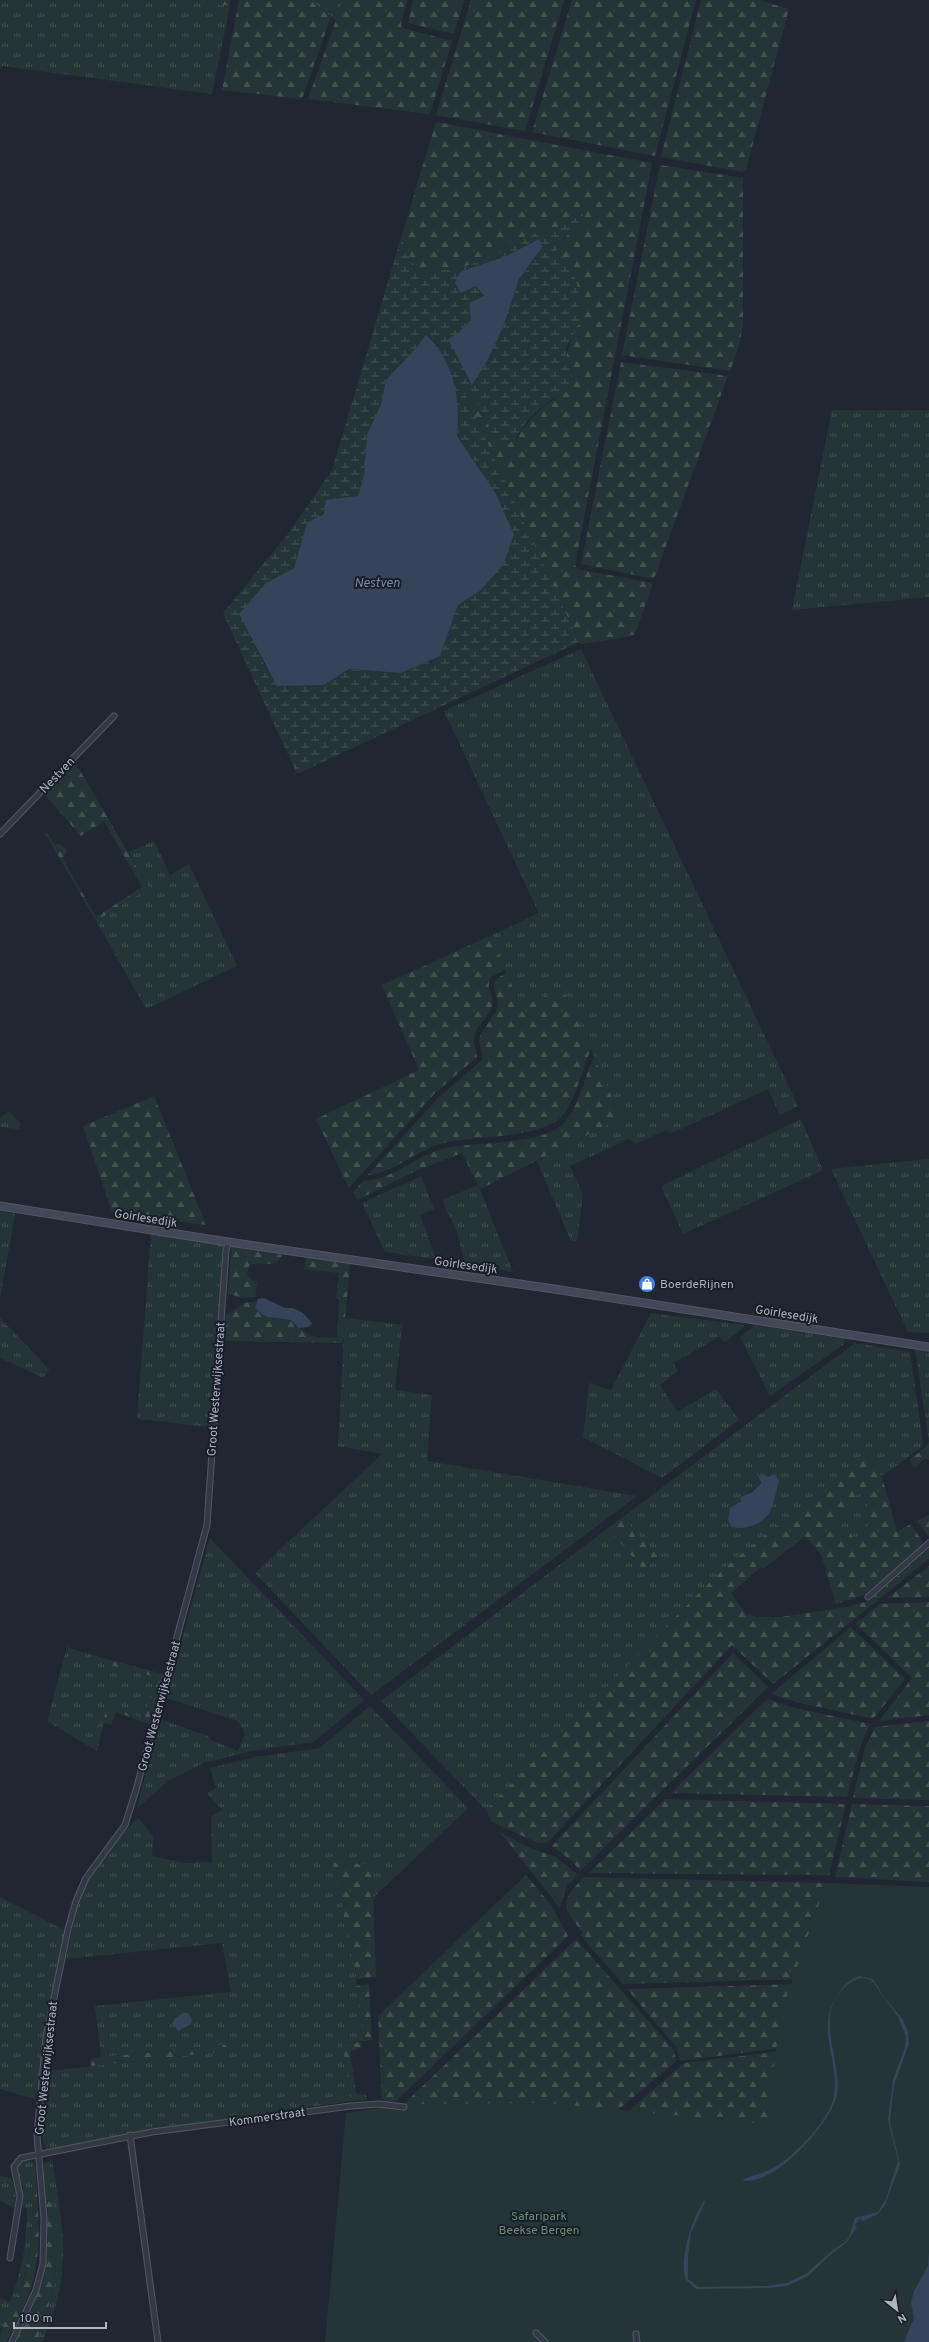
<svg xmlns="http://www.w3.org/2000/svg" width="929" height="2342" viewBox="0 0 929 2342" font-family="Overpass,sans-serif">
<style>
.grass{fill:url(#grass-tufts);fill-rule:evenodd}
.forest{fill:url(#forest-firs);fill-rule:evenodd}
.wetland{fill:url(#wetland-marsh);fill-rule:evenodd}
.park{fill:#253537}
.water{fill:#36435b}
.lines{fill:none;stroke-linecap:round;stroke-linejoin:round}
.street-casing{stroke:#515662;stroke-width:7}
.secondary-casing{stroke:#515662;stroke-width:9}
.street{stroke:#333944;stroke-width:5}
.secondary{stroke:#424857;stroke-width:7}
.labels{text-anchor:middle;stroke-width:4;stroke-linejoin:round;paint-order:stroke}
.street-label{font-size:12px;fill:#adb3c1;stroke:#191e28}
.poi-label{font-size:12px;fill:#adb3c1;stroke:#191e28;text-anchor:start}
.park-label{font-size:12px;fill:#678f74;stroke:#191e28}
.water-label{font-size:13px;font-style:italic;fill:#7788a8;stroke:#191e28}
</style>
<defs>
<pattern id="grass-tufts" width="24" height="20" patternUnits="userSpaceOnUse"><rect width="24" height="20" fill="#253537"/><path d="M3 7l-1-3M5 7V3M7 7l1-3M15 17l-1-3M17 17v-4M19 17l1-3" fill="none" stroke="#425052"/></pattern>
<pattern id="forest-firs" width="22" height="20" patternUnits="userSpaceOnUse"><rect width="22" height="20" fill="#253537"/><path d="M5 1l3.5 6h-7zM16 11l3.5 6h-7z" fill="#425052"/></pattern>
<pattern id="wetland-marsh" width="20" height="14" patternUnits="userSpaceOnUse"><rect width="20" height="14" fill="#253537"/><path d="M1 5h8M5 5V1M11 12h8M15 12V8" fill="none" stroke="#425052"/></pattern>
</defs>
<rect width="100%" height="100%" fill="#202733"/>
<!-- grass -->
<path class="grass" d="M0,0H190L230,6L212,94L2,66L0,69Z
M310,0H343L336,20Z
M832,410H929V597L792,610Z
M581,649L798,1106L780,1115L768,1089L670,1134L666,1130L635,1144L629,1139L570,1166L583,1195L577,1241H571L537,1161L621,1118L591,1049L562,989L520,1008L490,936L539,913L444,711Z
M154,841L170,875L189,864L237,966L146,1009L96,921L149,888L129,852Z
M9,1111L20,1123L19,1129L0,1127V1118Z
M801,1119L823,1170L683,1234L661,1186Z
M929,1159V1333L908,1332L831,1169Z
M421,1176L434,1209L420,1215L436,1259L385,1252L362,1203Z
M478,1185L513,1272L465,1264L457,1232L442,1200Z
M0,1211L15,1213L0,1299Z
M151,1234L223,1245L210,1427L137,1419Z
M651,1313L744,1325V1327L725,1342L719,1337L673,1363L678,1371L660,1385L678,1412L716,1389L739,1420L662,1478L583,1437L589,1383L611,1390Z
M0,1318L49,1369L46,1375L42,1377L0,1358Z
M345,1318L402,1325L395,1390L432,1395L427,1461L637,1496L371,1695L255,1573L382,1454L338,1446Z
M755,1325L845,1339L843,1345L770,1396L740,1337Z
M855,1343L910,1352L923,1442L922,1447L882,1476L866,1455L728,1565L486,1810L381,1701L608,1528L643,1568L658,1558L623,1517ZM765,1475L767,1477L775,1475C772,1501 776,1515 749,1528L730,1513V1508L741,1500V1497C752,1491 759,1486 765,1475Z
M915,1349L929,1351V1449L927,1446L929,1441Z
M861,1491L865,1494L870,1523L855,1539L844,1534L841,1535L835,1527L836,1523L844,1518L848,1502Z
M210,1538L364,1700L314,1742L251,1751L204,1763L168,1781L137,1808L160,1719L208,1736L211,1740L238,1751L245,1734L238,1721L166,1698Z
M67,1647L92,1655L90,1660L155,1677L145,1719L108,1706L97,1751L47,1721Z
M370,1706L468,1808L373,1898L372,1864L356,1980L365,2041L342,2043L352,2101L168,2127L47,2150L43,2141L48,2071L228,2051L226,2045H224L101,2057L95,2006L231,1992L222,1943L66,1959C70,1942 73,1923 78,1906C89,1873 114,1841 138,1818L153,1836L152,1856L185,1863L212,1862L211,1817L222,1810L207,1793L216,1788L210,1768L255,1757L320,1748Z
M0,1897L66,1931L46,2018L36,2099L0,2089Z
M25,2159C36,2161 36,2168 36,2178L32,2179V2181C34,2242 31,2277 0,2330V2298L9,2302C23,2272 27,2241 27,2208L22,2207L23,2189L17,2171L20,2161Z
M52,2160C64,2233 73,2272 42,2342H15L22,2330L37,2339C61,2284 59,2248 51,2190H44L43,2164Z
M0,2176L11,2178L16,2193L15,2208L0,2201Z"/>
<!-- forest -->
<path class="forest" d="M190,0H230V6Z
M239,0H310L331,17L302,99L222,90Z
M343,0H407L401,25L402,28L452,41L430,114L308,99Z
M413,0H464L454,34L408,23Z
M471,0H564L525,131L436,115Z
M572,0H696L655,156L532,132Z
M701,0H759L789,9L746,169L742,172L661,157Z
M436,122L652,163L575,565L577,569L653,583L635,634L627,637L580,644L465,394L471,390L495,439L517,438C530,418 545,403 566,392L573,371C562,351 569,355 571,336C573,320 578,300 576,284C575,273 564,257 557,250L583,212L562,226L513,240L501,252L469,265L457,269L438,270L428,274L418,273L401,238Z
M660,165L743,178V326L738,349L730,371L622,355Z
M621,362L728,376L654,579L581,564Z
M75,762L149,888L96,921L45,833H47L55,845L60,844L67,850L63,859L96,917L142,887L104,821L81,836L44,794Z
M490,936L505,969L490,978C486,988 494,996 492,1006C489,1018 475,1025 474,1039C473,1045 477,1051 477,1057L435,1093L349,1188L316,1119L419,1070L382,985Z
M506,973L520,1007L562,989L591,1049C583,1068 573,1109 558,1120C532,1139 472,1135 440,1144C414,1151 395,1173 368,1175L439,1097L483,1059L479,1040L481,1034L497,1010L498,1003L493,984L498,978Z
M594,1057L621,1118L480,1189L462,1153L420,1169L357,1200L353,1192L363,1181C397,1179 417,1153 450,1147C476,1143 544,1143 562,1125C580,1107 583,1079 594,1057Z
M154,1096L206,1225L112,1212L83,1126Z
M232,1247L282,1255C275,1271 262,1259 249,1266L247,1273L250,1279L257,1282L255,1297L245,1298L228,1294Z
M306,1258L350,1264L343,1343L225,1341L226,1315L244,1303L257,1301L255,1307L258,1311L267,1317L291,1320L295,1327C302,1329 304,1331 310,1335C317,1339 329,1337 337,1337L339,1300L336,1298L339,1273L304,1269Z
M927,1446L929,1449V1460L924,1459L915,1468L909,1460Z
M866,1455L882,1476L897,1532L911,1524L924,1544L867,1594L836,1604L821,1554L805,1536L763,1569L761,1567L731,1593L745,1613L757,1617H781L846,1607L869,1601L929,1549V1559L773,1684L732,1645L547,1843H538L492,1822L486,1810L707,1585L728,1565ZM861,1492L865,1494L870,1523L855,1539L850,1533L841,1535L835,1527L836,1523C846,1517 849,1514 848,1502Z
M929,1515V1537L917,1521Z
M623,1517L658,1557L643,1569L608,1528Z
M929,1566V1597L887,1598Z
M929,1602V1715L879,1721L912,1678L856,1624L880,1604Z
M851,1627L905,1679L873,1719L796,1702L771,1694Z
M733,1653L768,1687L580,1871L573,1862L552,1846Z
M92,1655L163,1674L149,1724L116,1712L111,1725L102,1723L108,1706L145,1719L155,1677L90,1660Z
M767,1699L795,1708L870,1724L860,1747L847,1797L671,1793Z
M929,1721V1800L853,1798L865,1748L875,1727Z
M665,1799L846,1804L829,1875L589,1873Z
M852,1804L929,1806V1882L835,1877Z
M501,1833L533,1849L556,1857L578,1875L567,1885L560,1908Z
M333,1863L372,1864L376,1977L357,1979Z
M526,1875L551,1905L568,1936L395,2102L382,2100L378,2016Z
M584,1877L827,1883L804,1979L623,1984L580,1935L583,1933C562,1906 559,1903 584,1877Z
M576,1939L674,2050L676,2061L610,2117L404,2104Z
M369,1984L372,2040L365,2041L356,1986Z
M801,1984L789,2047L680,2061L677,2048L627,1989Z
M361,2042L362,2047L350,2052L356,2093L366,2095L367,2100L352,2101L342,2043Z
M224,2045H226L228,2051L91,2066L90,2060L93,2058Z
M782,2051L770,2125L621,2118L684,2063Z
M36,2178C41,2248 42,2280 6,2342H0C0,2322 15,2304 22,2285C34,2252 33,2216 32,2181V2179Z
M44,2190H51L52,2192C59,2250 60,2284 37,2339L22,2330C48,2279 49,2246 44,2190Z"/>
<!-- wetland -->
<path class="wetland" d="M583,212V225L577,230L567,234L557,250C574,267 586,299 579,323C576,332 567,341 566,350C566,366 580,373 567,391C565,395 559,396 554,398C546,404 537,411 530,418C522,426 519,436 509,444L495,439L471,390L465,394L579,642L297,774L223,613L288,534L332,470L401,238L418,273L428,274L438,270L457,269L469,265L501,252L513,240L562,226ZM539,239L543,246L519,279L504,325L497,337L458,333L471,320L469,303L484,296L476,286L461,293L460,272L506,256ZM426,335L459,414L457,436L496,494L480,591L458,605L440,656L401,673L349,669L324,685L278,686L263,662L259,649L266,583L294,568L301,543L324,514L358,496L364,475L367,435L381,404L386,380L416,348Z"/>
<!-- park -->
<path class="park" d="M826,1883L929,1887V2342H325L346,2113L410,2104L548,2103L766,2124L781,2013Z"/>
<!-- water -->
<path class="water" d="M539,239L543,246L519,279L504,325L487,361L472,385L448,339L458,333L471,320L469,303L484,296L476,286L461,293L455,283L460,272L506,256Z
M426,335C454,360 461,400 457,436L496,494L514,535L503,565L480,591L458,605L440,656L401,673L349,669L324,685L277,686L239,614L266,583L294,568L307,523L324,514L326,500L358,496L364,475L367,435L381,404L386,380L416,348Z
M264,1298L285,1308H293L303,1313L312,1323L309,1327L298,1328L291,1320L267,1317L258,1311L255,1307L258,1299Z
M763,1474L768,1477L775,1474L779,1481C776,1490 775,1501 771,1509C766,1523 746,1531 731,1527L728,1520L730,1508L741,1501V1497L752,1492L761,1483L759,1477Z
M859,1976L873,1979L884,1997L903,2020L908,2032L909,2044L894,2085L891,2111L890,2122L900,2165L885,2205L878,2214L863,2221L860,2218L855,2225L857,2227L846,2243L830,2255L808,2276L787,2286L767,2288L696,2289L685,2279C680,2256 691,2221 704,2201L705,2202L691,2233L688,2257V2279L698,2287L766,2286L787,2283L807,2273L834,2249L845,2242L849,2237L855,2218L878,2212L886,2199L898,2161L888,2119L893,2080L905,2047L906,2036L898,2017L873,1982C867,1977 859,1977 853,1981C809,2008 842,2057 837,2094C833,2122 772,2189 742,2180C752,2175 765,2173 775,2167C795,2156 830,2119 834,2096C840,2058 813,2027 840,1991C845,1984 851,1979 859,1976Z
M183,2013H188L192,2019L191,2024L178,2031L173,2024L174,2019Z
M929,2251V2342H904L914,2318L911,2303L914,2291L928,2266Z"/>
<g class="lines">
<!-- street casing -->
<g class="street-casing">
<path id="street" d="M0,834L114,716
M868,1597L929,1543
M130,2135L158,2342
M10,2258L20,2196L14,2167L21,2158L152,2132L351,2106L379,2104L404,2107
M536,2333L545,2342
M636,2334L637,2342
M12,2342L36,2290L43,2264L44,2219L37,2135L46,2037L68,1929L76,1901L86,1878L125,1825L136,1790L207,1525L226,1250L229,1242"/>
</g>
<!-- secondary casing -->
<g class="secondary-casing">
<path id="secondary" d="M0,1206L221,1241L554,1289L929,1347"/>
</g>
<!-- street -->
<use href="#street" class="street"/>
<!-- secondary -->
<use href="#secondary" class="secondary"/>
</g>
<!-- icons -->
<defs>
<g id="shop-disc" transform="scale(0.9)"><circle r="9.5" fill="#3f7fe0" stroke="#191e28"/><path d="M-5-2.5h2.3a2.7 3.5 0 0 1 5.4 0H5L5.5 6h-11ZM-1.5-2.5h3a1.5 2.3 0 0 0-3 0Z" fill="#fff"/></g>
</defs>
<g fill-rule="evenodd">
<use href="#shop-disc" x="647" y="1284"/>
</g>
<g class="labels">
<!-- street labels -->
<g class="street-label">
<text transform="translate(57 775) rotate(-46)" y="4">Nestven</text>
<text transform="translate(146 1218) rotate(9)" y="4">Goirlesedijk</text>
<text transform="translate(466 1265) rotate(8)" y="4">Goirlesedijk</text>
<text transform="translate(787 1314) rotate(9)" y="4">Goirlesedijk</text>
<text transform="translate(216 1389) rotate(-86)" y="4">Groot Westerwijksestraat</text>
<text transform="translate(159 1706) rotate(-75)" y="4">Groot Westerwijksestraat</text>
<text transform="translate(46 2068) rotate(-84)" y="4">Groot Westerwijksestraat</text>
<text transform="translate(267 2117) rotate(-8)" y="4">Kommerstraat</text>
</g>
<!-- poi labels -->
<g class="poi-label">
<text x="660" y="1288">BoerdeRijnen</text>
</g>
<!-- park labels -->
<g class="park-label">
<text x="539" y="2220">Safaripark<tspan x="539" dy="14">Beekse Bergen</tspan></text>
</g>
<!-- water labels -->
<g class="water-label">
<text x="377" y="587">Nestven</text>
</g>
</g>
<!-- north arrow -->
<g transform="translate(897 2310) rotate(150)" stroke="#191e28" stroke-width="3" paint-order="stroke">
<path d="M0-3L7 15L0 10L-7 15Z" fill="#adb3c1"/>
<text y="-6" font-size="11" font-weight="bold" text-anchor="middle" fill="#adb3c1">N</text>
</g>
<!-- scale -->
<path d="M14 2322v6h92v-6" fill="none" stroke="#adb3c1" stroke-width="2"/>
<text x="20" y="2322" font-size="12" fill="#adb3c1" stroke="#191e28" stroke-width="3" paint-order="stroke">100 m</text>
</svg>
